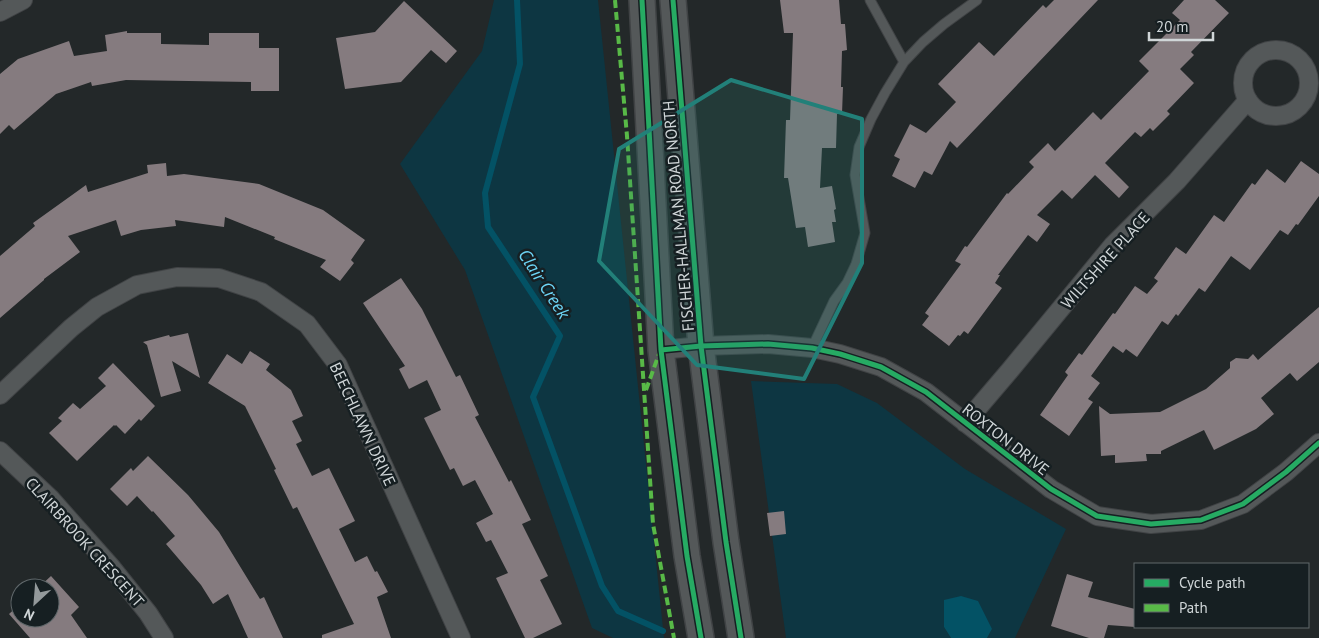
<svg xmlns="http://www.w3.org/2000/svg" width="1319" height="638" viewBox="0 0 1319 638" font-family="'PT Sans',sans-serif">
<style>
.green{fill:#0d3642}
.water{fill:#035265}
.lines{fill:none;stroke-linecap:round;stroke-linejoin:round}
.stream{stroke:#035265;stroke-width:6}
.building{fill:#857b7f}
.lane-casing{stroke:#404345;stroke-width:11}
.street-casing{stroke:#404345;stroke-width:20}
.secondary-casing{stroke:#404345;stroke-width:28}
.lane{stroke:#545859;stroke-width:9}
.street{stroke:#545859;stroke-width:18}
.secondary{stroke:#545859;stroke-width:25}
.quiet{stroke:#58b947;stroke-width:4;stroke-dasharray:8 4;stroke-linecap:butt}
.cycleway-casing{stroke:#161f22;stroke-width:8}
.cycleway{stroke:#26ab63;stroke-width:5}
.marked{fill:#228079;fill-opacity:0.2;stroke:#228079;stroke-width:4;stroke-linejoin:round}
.labels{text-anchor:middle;stroke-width:5;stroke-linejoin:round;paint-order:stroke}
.street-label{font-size:16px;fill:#d0d6d8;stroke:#161f22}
.water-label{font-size:18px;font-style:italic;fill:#6cd5f6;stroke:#161f22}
</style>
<rect width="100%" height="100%" fill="#232829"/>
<!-- green -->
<path class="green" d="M494,0H598L664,638H613L592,628L465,270L400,164L482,51Z
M751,381L837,384L877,403L965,469L1066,529L1015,638H987L992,629L944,627L951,638H786Z"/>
<!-- water -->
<path class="water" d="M961,596L978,601L992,629L987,638H951L944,627V600Z"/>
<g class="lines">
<!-- stream -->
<path class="stream" d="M517,0L520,64L485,193L488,227L560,336L533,397L602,586L618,611L663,631"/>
</g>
<!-- building -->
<path class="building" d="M780,0H839L841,24H845L847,50L842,51L841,87H843L842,114H837L836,148H822L820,188L832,186L836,209L834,210L836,222H832L835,242L808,247L805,227L796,228L788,178H784L786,120H790L793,33H784Z
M1054,0H1098L957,148L950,141L932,175L924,171L915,188L892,176L900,159L894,156L910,124L926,133L956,102L938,84L979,42L994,56L1043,5L1046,8Z
M1184,0H1215L1229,13L1191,52L1194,55L1180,69L1194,83L1167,111L1170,114L1153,131L1150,128L1141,137L1135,132L1105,163L1129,187L1119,198L1095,175L1072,199L1062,190L1037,215L1050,224L1037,242L1028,235L998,275H1000L995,283L1002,288L968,334L964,331L960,336L958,335L949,346L922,325L929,316L925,313L961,264L955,261L965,246L967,247L1007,193L1008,194L1034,167L1029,162L1048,143L1055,151L1093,112L1101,120L1149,71L1139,61L1180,20L1172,13Z
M404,1L457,51L446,63L431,50L401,82L345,89L336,38L375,32Z
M127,31V33H161V44L209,45V33H259V48H279V91H251V82L126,80L92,86L91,82L56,94L14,130L9,125L0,134V74L18,59L69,41L74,56L107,51L105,35Z
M1301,161L1319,174V196L1298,225L1296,224L1288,235L1280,230L1250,270L1231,256L1205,292L1199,288L1178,316L1176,314L1168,325L1162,321L1137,357L1126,349L1123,353L1113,346L1091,376L1100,383L1088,399L1093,402L1069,436L1040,415L1068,375L1065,372L1079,353L1082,355L1113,313L1115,314L1135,286L1147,294L1158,281L1154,278L1176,247L1186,254L1214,215L1224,222L1252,183L1255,185L1267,169L1285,183Z
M166,163L167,176L184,174L259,184L323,210L365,240L351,260L354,263L340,281L320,267L326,260L274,239L275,237L225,217L224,227L175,220L176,226L141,230L121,236L116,220L68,236L80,252L44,279V280L0,318V256L35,226L33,223L86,185L88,192L148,173L147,165Z
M401,278L422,309L456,377L460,375L479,415L475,417L509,482L511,480L531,520L522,524L548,576L540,580L562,624L533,638H525L510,607L496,578L508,573L491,540L486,542L476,523L493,514L475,480L463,486L454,468L450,470L424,418L441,410L427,380L409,389L399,369L405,366L363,303Z
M1319,307V362L1297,381L1290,373L1261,398L1274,414L1256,429L1214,450L1204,430L1161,451V454H1146L1147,461L1115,463V455L1101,456L1099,406L1110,414L1160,412L1206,389L1230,368V362L1236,358L1248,359L1253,354L1258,360Z
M188,333L200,378L172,361L181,391L161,397L147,345L143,342L169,335L170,337Z
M250,351L270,364L266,370L291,390L303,416L292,421L302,441L296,444L312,476L329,468L355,521L339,529L355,562L367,556L375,572L377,571L388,592L377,597L391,638H322V635L354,624L297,507L293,509L274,470L276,469L245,406L208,383L227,354L242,364Z
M113,363L155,406L141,421L139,419L125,434L116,425L115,426L114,425L77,461L49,433L62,421L58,418L73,403L80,409L106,386L98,378Z
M148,456L188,495L219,532L260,599L264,597L283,638H248L228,594L213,604L201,585L166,544L175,536L153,511L152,512L137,496L127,506L110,489L131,468L133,471Z
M784,511L786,534L770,536L767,513Z
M1067,574L1093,582L1088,597L1135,609V627L1108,625L1104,638H1089L1051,626Z
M51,576L79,607L71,615L87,638H30L9,614L20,604V618H50V588H38Z"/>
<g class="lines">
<!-- lane casing -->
<g class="lane-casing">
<path id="lane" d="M870,0L904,62
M812,348L834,301L847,283L856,264L865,233L855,175L859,147L871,119L885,93L904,62L923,42L944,24L977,0"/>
</g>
<!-- street casing -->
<g class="street-casing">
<path id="street" d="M0,12L23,0
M1243 83a33 33 0 1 1 66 0a33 33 0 1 1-66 0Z
M661,350L701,346L768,344L812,348L840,354L881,367L926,392L1051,489L1097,516L1151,524L1201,520L1243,504L1286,472L1319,443
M0,395L71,328L97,307L137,285L177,277L219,278L261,292L307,324L338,365L461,638
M965,423L1011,369L1113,245L1177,181L1248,100
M0,451L50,498L112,568L148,613L164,638"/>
</g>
<!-- secondary casing -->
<g class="secondary-casing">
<path id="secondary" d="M642,0L661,350L687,556L701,638
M673,0L701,346L726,542L741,638"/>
</g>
<!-- lane -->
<use href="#lane" class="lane"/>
<!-- street -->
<use href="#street" class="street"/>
<!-- secondary -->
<use href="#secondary" class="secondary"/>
<!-- quiet -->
<path class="quiet" d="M615,0L627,136L653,524L674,638
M646,390L659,354"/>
<!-- cycleway casing -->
<g class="cycleway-casing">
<path id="cycleway" d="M642,0L661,350L687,556L701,638
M673,0L701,346L726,542L741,638
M661,350L701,346L768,344L812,348L840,354L881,367L926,392L1051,489L1097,516L1151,524L1201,520L1243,504L1286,472L1319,443"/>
</g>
<!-- cycleway -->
<use href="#cycleway" class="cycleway"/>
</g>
<!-- marked area -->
<path class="marked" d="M731,80L862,119V263L804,379L697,365L599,261L619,149Z"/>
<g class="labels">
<!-- street labels -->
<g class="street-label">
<text transform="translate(678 216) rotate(-95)" y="6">FISCHER-HALLMAN ROAD NORTH</text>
<text transform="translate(1105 260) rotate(-48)" y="6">WILTSHIRE PLACE</text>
<text transform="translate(363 424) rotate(65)" y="6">BEECHLAWN DRIVE</text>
<text transform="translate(1006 439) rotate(38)" y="6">ROXTON DRIVE</text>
<text transform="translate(85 542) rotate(48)" y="6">CLAIRBROOK CRESCENT</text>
</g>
<!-- water labels -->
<g class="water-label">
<text transform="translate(544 284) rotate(57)" y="6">Clair Creek</text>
</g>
</g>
<!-- legend -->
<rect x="1134" y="563" width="175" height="65" fill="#161f22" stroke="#60686b"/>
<rect x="1144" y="579" width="25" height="8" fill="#26ab63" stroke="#60686b"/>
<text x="1179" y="588" font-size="15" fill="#d0d6d8">Cycle path</text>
<rect x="1144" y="604" width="25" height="8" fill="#58b947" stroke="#60686b"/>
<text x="1179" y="613" font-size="15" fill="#d0d6d8">Path</text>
<!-- north arrow -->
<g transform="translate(35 603) rotate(206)"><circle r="24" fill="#161f22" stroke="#60686b"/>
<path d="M0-4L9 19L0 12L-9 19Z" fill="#93999b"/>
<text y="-8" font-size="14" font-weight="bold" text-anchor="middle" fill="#d0d6d8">N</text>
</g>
<!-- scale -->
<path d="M1149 32v8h64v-8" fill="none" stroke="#d0d6d8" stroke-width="2.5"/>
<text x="1156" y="32" font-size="15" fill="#d0d6d8" stroke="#161f22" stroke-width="4" paint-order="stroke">20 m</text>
</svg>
